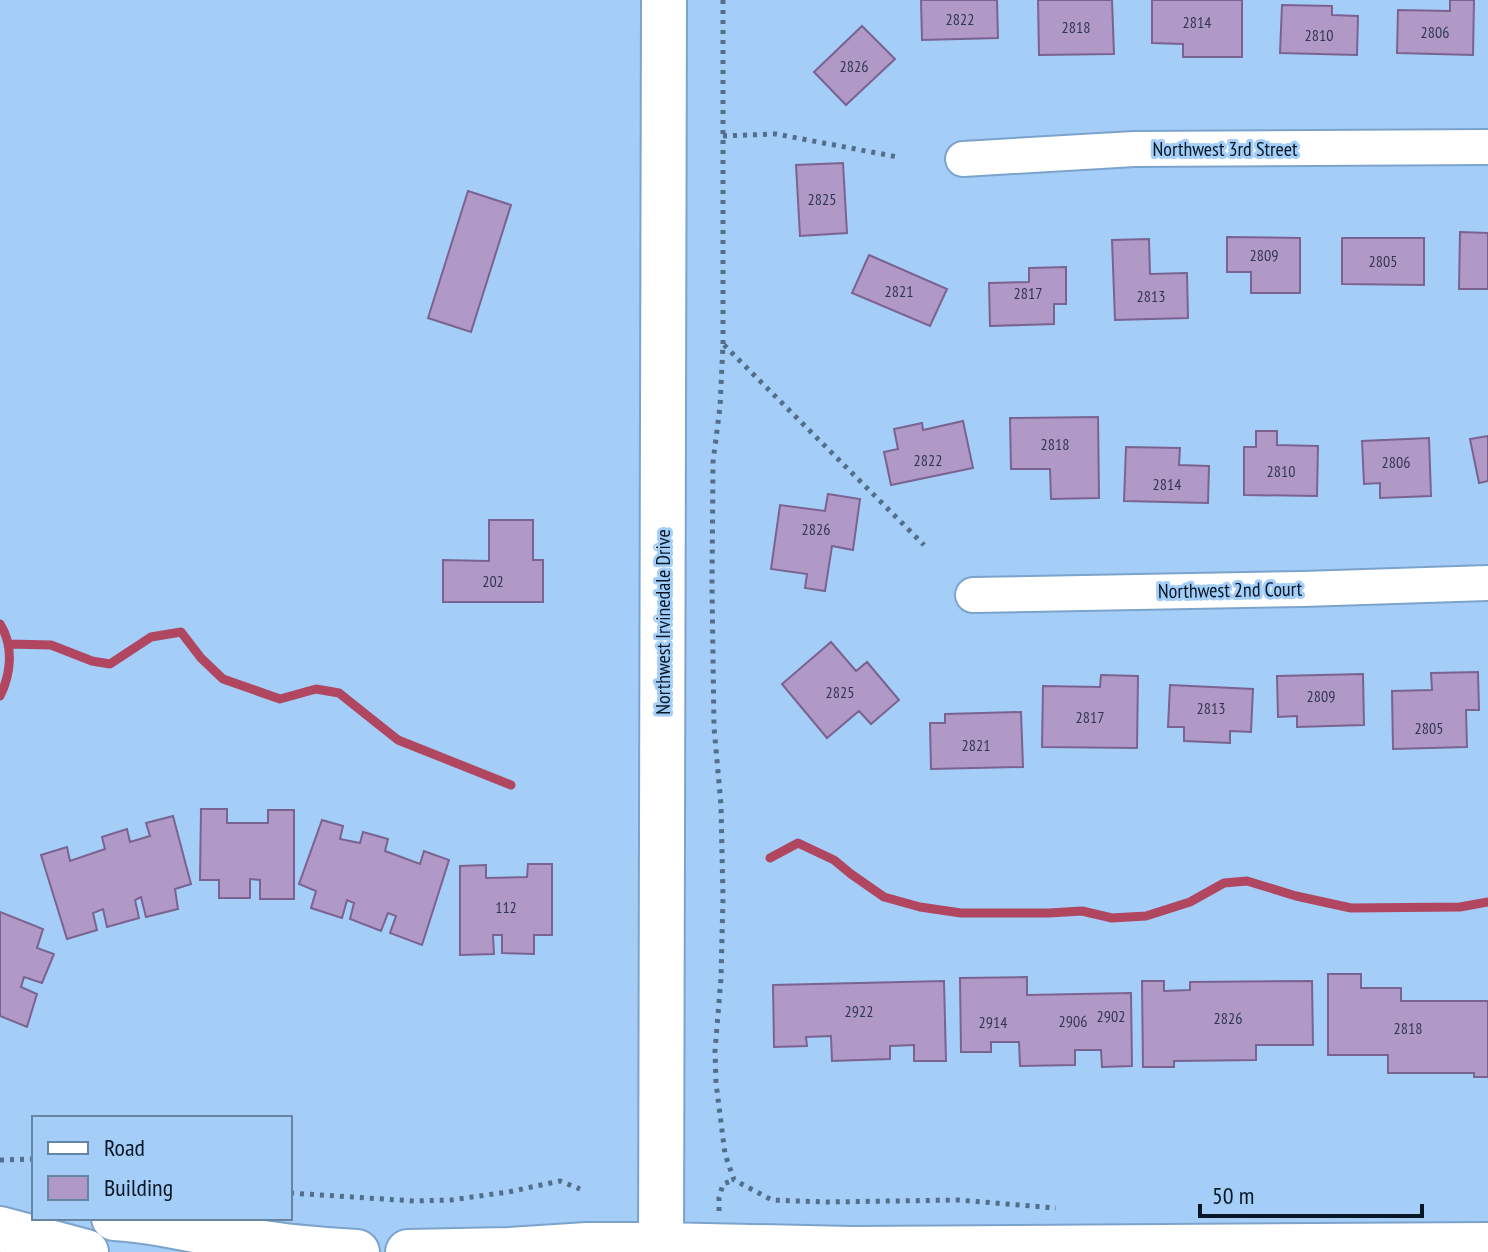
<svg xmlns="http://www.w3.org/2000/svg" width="1488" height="1252" viewBox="0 0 1488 1252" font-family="'PT Sans Narrow',sans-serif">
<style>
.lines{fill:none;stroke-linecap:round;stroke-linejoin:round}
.stream{stroke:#b04660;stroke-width:9}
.building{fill:#b098c7;stroke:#7a6390;stroke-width:2}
.street-casing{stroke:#7ba3cb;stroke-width:38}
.secondary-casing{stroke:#7ba3cb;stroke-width:48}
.path{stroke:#526e89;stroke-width:5;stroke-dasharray:4 6;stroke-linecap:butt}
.street{stroke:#fff;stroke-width:34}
.secondary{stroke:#fff;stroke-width:44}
.labels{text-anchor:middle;stroke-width:6;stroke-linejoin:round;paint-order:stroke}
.number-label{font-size:16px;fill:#31374e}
.street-label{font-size:20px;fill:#071726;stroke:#a4cef7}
</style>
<rect width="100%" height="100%" fill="#a4cef7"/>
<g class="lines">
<!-- stream -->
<path class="stream" d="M0,624C14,646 11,674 0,696
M9,644L51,645L92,661L110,664L151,637L181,632L201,658L223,679L280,699L316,689L339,693L398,740L511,785
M770,858L798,843L834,860L851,874L884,897L920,907L961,913H1049L1082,911L1112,918L1146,916L1190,902L1224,883L1247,881L1296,896L1351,908L1460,907L1488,902"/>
</g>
<!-- building -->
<path class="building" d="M921,0H997L998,38L922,40Z
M1038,0H1112L1114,54L1039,55Z
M1152,0H1242V57H1183V44L1152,43Z
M1450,0H1474L1473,55L1397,53L1398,10L1450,11Z
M1282,5L1332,6V15L1358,16L1357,55L1280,53Z
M862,26L895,59L846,105L814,72Z
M843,163L847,233L800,236L796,165Z
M468,191L511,205L471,332L428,318Z
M1460,232L1488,233V289H1459Z
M1227,237L1300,238V293H1251V272H1227Z
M1342,238H1424V285L1342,284Z
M1149,239L1150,274L1187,273L1188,318L1115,320L1112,240Z
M869,255L947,289L930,326L852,293Z
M1066,267V304H1054V324L990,326L989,283L1029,282V268Z
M1098,417L1099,498L1051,499L1050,469H1011L1010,418Z
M963,421L973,468L891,485L884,452L898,449L894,429L922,423L923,430Z
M1256,431H1277V445L1318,446L1317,496L1244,495V447H1256Z
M1488,436V481L1479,483L1470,439Z
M1429,438L1431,496L1380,498V483L1364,484L1362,441Z
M1126,447L1180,448L1179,465L1209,466L1208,503L1124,501Z
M828,494L860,499L853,550L832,546L825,591L805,588L807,574L771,569L780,505L825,511Z
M489,520H533V560H543V602H443V560L489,561Z
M831,642L856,671L867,662L899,700L871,724L859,711L827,738L782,684Z
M1478,672L1479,710H1466L1467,747L1393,749L1392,691L1432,690L1431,673Z
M1363,674L1364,725L1297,727V716L1278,717L1277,676Z
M1101,675L1138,676L1137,748L1042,747L1043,686L1100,687Z
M1170,685L1253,689L1251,732L1230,731V743L1184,741V727H1168Z
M1021,712L1023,767L931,769L930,723H945V714Z
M201,809H227V823H268V810H294V899H260V880L250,879V898H219V880H200Z
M173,816L191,884L175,889L178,909L146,917L141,897L135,900L139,918L107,927L103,909L93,913L97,930L67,939L41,855L67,847L70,861L105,849L102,837L127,829L130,842L150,836L146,823Z
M322,820L343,826L340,839L360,843L363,832L388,839L385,851L420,864L424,851L449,860L422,945L390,933L396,916L388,913L381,931L350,919L354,903L347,900L342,918L311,908L316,891L299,884Z
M528,864H552V935H534V954L502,953V935H493L494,954L460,955V866L486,865V878L527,877Z
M0,912L43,929L37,948L54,954L42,983L24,977L21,987L37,994L27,1027L0,1016Z
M1328,974H1361V988H1401V1001H1488V1077H1474V1073H1388V1055H1328Z
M1027,977V995L1131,993L1132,1066L1102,1067L1101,1050H1075V1065L1020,1066L1019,1042H991V1052H961L960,978Z
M944,981L946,1061H914V1045L890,1046V1059L832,1061L831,1036L806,1037L807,1046L774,1047L773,985Z
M1142,981H1164V991L1190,990V982L1312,981L1313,1045H1256V1060L1174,1061V1067H1143Z"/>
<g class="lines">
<!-- street casing -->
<g class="street-casing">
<path id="street" d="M963,159L1134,149L1488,147
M973,595L1303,589L1488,583"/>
</g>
<!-- secondary casing -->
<g class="secondary-casing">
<path id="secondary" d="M114,1218C163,1221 209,1234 257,1242C290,1248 323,1250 357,1252
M0,1229L86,1252
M408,1252L509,1250L587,1245H661L852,1249L1488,1245
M661,1252L664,0"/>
</g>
<!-- path -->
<path class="path" d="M723,0V344L720,407L713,462L712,586L714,727L721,805L723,898L721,978L715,1051L716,1083L725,1154L734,1180L772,1200L826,1202L958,1200L1056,1208
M723,136L776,134L898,157
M724,345L924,545
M0,1160L34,1159
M290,1193L414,1201L451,1200L508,1192L560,1181L580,1189
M719,1211V1198L723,1184L734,1180"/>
<!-- street -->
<use href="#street" class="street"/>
<!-- secondary -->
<use href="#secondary" class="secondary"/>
</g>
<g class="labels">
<!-- number labels -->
<g class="number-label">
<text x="960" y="25">2822</text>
<text x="1197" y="28">2814</text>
<text x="1076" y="33">2818</text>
<text x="1435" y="38">2806</text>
<text x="1319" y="41">2810</text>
<text x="854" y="72">2826</text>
<text x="822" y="205">2825</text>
<text x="1264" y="261">2809</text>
<text x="1383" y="267">2805</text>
<text x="899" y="297">2821</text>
<text x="1028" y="299">2817</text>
<text x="1151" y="302">2813</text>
<text x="1055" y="450">2818</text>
<text x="928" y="466">2822</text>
<text x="1396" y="468">2806</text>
<text x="1281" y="477">2810</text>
<text x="1167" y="490">2814</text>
<text x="816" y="535">2826</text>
<text x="493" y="587">202</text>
<text x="840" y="698">2825</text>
<text x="1321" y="702">2809</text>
<text x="1211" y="714">2813</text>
<text x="1090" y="723">2817</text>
<text x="1429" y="734">2805</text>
<text x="976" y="751">2821</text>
<text x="506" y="913">112</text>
<text x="859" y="1017">2922</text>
<text x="1111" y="1022">2902</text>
<text x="1228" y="1024">2826</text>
<text x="1073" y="1027">2906</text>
<text x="993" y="1028">2914</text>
<text x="1408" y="1034">2818</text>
</g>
<!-- street labels -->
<g class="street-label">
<text x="1225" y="156">Northwest 3rd Street</text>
<text transform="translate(1230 590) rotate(-1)" y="7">Northwest 2nd Court</text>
<text transform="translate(663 622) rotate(-90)" y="7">Northwest Irvinedale Drive</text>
</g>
</g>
<!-- legend -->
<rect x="32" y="1116" width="260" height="104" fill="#a4cef7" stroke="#6585a3" stroke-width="2"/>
<rect x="48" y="1142" width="40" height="12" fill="#ffffff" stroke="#6585a3" stroke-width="2"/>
<text x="104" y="1156" font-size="24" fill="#071726">Road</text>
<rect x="48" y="1176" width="40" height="24" fill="#b098c7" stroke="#6585a3" stroke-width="2"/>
<text x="104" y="1196" font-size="24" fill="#071726">Building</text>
<!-- scale -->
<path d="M1200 1204v12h222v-12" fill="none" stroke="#071726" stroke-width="4"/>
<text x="1212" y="1204" font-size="24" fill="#071726" stroke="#a4cef7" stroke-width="6" paint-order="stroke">50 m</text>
</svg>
